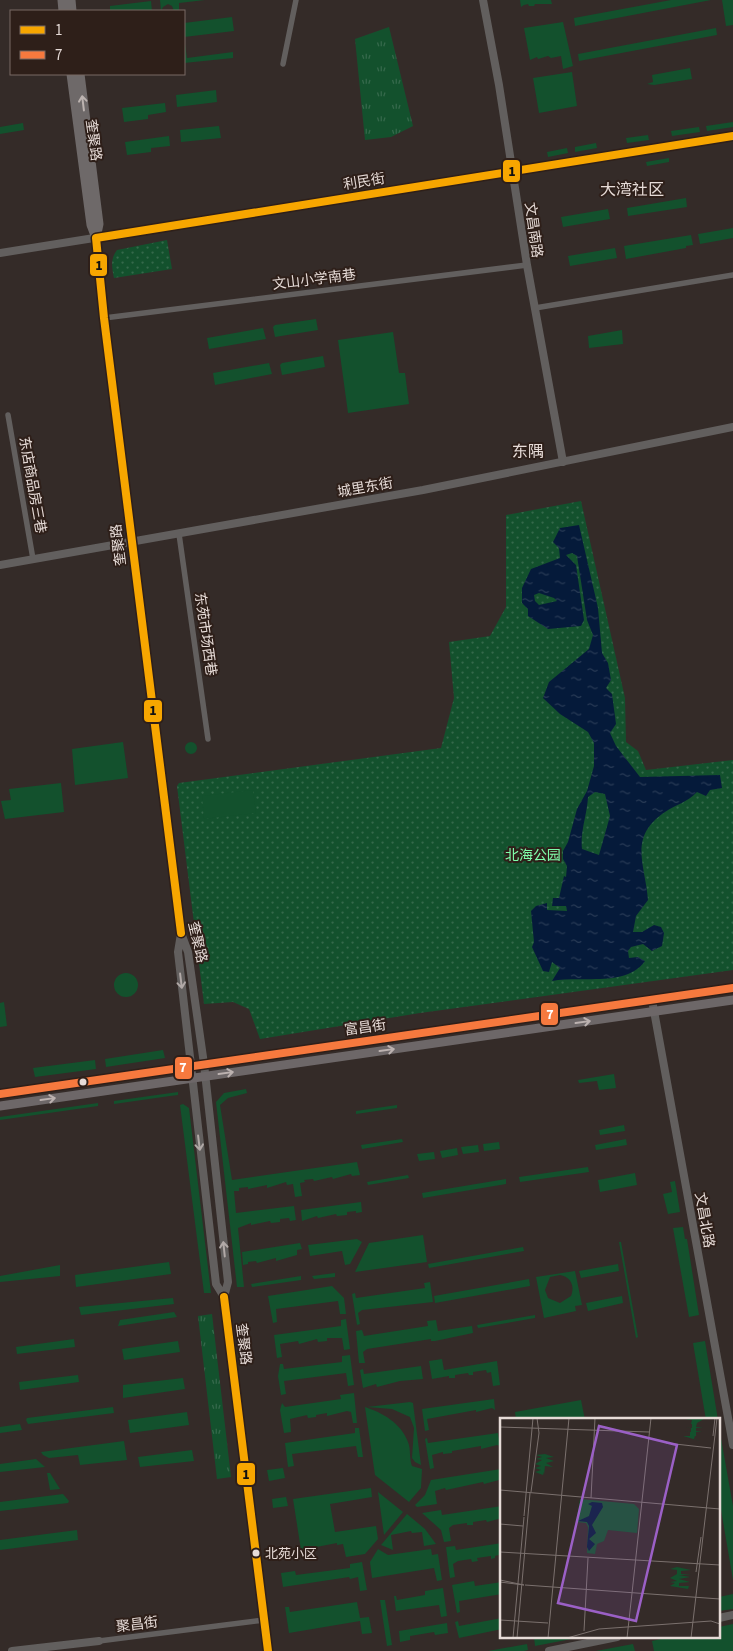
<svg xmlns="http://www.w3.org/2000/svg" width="733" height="1651" viewBox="0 0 733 1651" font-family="'Source Sans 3','Noto Sans SC',sans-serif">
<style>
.grass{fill:url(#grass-tufts)}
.park{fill:url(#park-dots)}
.garden{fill:#13512d;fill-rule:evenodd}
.water{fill:url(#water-ripples);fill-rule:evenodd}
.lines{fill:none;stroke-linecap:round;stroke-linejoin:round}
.minor{stroke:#625f5e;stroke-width:5.5}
.tertiary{stroke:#625f5e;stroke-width:8}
.secondary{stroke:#6e6969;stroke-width:9}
.primary{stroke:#6d6768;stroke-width:9}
.bus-1-casing{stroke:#2e1f19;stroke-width:11}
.bus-2-casing{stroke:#2e1f19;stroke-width:11}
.bus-1{stroke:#f7a600;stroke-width:8}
.bus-2{stroke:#f6793e;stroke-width:8}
.oneway{stroke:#bcb3b0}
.oneway2{stroke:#b1a9a7}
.oneway3{stroke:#bcb2b0}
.bus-dot{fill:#e6dbd7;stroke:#2e1f19;stroke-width:2}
.labels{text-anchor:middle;stroke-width:4;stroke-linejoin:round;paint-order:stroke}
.bus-label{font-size:13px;fill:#e6dbd7;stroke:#2e1f19;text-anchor:start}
.street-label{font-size:14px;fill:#e6dbd7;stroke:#2e1f19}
.park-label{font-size:14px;fill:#80fcaa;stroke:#2e1f19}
.quarter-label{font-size:16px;fill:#e6dbd7;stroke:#2e1f19}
.inset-road{fill:none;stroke:#7b716e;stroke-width:1}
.view{fill:#9b60c6;fill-opacity:0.15;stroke:#9b60c6;stroke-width:2.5}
.inset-edge{fill:none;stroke:#e6dbd7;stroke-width:2.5}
.line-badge{stroke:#2e1f19;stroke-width:2}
.badge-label{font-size:14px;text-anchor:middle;font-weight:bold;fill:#fff}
.pale-badge-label{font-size:14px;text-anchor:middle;font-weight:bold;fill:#111}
</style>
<defs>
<pattern id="grass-tufts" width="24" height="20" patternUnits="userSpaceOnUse" patternTransform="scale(1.25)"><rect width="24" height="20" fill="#13512d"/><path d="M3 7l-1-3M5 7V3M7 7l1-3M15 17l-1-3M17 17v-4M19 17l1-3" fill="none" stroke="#35694b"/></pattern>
<pattern id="park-dots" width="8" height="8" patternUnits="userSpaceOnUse" patternTransform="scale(1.25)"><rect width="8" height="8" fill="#13512d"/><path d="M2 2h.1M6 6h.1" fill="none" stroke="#35694b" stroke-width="1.8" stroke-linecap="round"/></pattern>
<pattern id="water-ripples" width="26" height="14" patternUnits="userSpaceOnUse" patternTransform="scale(1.25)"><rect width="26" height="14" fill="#051a3a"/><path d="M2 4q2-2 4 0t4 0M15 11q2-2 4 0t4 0" fill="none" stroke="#293b56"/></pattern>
</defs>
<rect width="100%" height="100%" fill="#342b28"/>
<!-- grass -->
<path class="grass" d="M389,27L413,126L391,137L365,140L355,39Z
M212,1314L231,1477L217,1479L198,1316Z"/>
<!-- park -->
<path class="park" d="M167,240L172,269L114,278C112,268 110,259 117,250Z
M581,501L625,698L626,742L638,751L646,770L733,760V970L420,1013L260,1039L249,1009L233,1002L204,1004L177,786L179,783L441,748L454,698L449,642L490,636L506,607V515Z"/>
<!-- garden -->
<path class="garden" d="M160,0H205L179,3V11H174L172,6L168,4L163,7L161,11Z
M520,0H551L552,4H535L534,6H529L528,4L524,5L521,7Z
M671,0H711L575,26L574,18Z
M722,0H733V25L726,26Z
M151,1L152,11H110V6Z
M232,17L234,31L184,37L187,58L233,52V58L184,63V23Z
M563,22L573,66L563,69L561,56L551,58L548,56L538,59L537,57L530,60L524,28Z
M716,28L717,35L579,61L578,54Z
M690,68L692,79L654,85L647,84L653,82L652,75Z
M572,72L577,106L539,113L533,78Z
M216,90L217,102L177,107L176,95Z
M165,103L166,112L148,115V119L124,122L122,108Z
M733,122V127L707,131L706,126Z
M23,123L24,130L0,134V127Z
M219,126L221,138L181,142L180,130Z
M699,127L700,132L672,136L671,131Z
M648,135L649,140L627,143L626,138Z
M169,136L170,146L151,148V152L127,155L125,142Z
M596,143L597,148L575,152V147Z
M567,148L568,153L548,157L547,152Z
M669,158V162L647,166L646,162Z
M686,198L687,207L628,216L627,208Z
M608,209L610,219L563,227L561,217Z
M733,228V238L700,244L698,234Z
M691,235L693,245L686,246V248L626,259L624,246Z
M615,248L617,258L570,266L568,256Z
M316,319L318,330L275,337L273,327L275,325Z
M263,328L266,339L209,349L207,338Z
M622,330L623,344L589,348L588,336Z
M393,332L399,373H405L409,404L348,413L338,340Z
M323,356L325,367L282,375L280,365L282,363Z
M269,363L272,374L215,385L213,373Z
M185 748a6 6 0 1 1 12 0a6 6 0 1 1-12 0Z
M123,742L128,778L75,785L72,749Z
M61,783L64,812L5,819L1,801L11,800L9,789Z
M253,790L256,813L204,819L202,796Z
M114 985a12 12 0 1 1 24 0a12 12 0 1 1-24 0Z
M4,1002L7,1026L0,1027V1003Z
M163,1050L165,1058L106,1067L105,1059Z
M95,1060L96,1069L35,1077L33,1068Z
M614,1074L616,1088L599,1090L597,1081L579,1083L578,1080Z
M246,1089L247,1093L228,1098L220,1105L232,1180L357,1162L360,1175L352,1176L351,1174L333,1179L332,1177L314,1181L313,1179L304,1180L305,1182L300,1183L302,1196L295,1197L293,1184L287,1185L286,1182L267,1188V1185L248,1189V1187L239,1188V1191H234L236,1213L294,1206L296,1220L290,1221L289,1218L280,1219V1222L271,1223L270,1221L251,1225V1223L238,1228L244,1287H237L216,1102L224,1093Z
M178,1092V1095L170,1096L114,1104V1101Z
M98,1103V1106L0,1120V1117Z
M183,1104L189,1108L211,1293H204L180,1105Z
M397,1105V1108L356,1114V1111Z
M624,1125L625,1131L600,1135L599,1130Z
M402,1139L403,1142L362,1149L361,1145Z
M626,1139L627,1145L596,1150L595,1145Z
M499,1142L500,1149L484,1151L483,1144Z
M478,1145L479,1152L463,1154L461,1147Z
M457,1148L458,1155L442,1158L440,1151Z
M434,1152L435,1159L419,1161L417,1154Z
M588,1167L589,1172L520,1182L519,1177Z
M635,1173L637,1185L600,1192L598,1180Z
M408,1175L409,1178L368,1185L367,1182Z
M506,1179V1184L423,1198L422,1193Z
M675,1181L680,1212L668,1214L663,1194L672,1192L670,1182Z
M361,1202L362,1212L356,1213V1211L347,1212V1215L337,1216L336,1214L318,1218L317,1216L302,1221L301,1210Z
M683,1227L685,1239H687L699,1315L689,1317L673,1228Z
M423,1235L427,1262L355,1272L369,1243Z
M357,1239L362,1242L350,1264L345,1265L342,1251L310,1256L308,1245Z
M619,1242H621L638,1337L636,1338Z
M300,1243L302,1249L297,1250V1255L276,1261V1258L257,1263L256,1261L248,1262V1264L243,1265L242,1252Z
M523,1247L524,1251L429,1268L428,1264Z
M169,1262L171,1274L76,1287L75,1275Z
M618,1264L619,1271L581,1278L579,1271Z
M60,1265V1276L0,1282V1276Z
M575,1271L582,1305L575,1306L576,1311L544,1318L536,1277ZM560,1275C571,1277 575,1286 571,1296L560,1303L548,1298L545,1290L550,1277Z
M335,1273V1277L314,1279L312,1276Z
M301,1276V1280L252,1287L251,1284Z
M529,1279L530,1286L435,1303L434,1296Z
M430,1282L433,1302L362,1310L358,1313L360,1324L357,1325L352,1294L355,1293L356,1298L425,1288L424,1283Z
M332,1286L344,1298L346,1314H340L338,1301L276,1309L277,1322L273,1323L268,1296Z
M622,1296L623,1303L588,1311L586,1303Z
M173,1298L174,1304L81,1315L79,1307Z
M174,1312L177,1317L118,1326L120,1320Z
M535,1315V1318L478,1328L477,1325Z
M346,1319L350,1349L344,1350L342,1338H327V1341L318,1342L317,1339L299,1344L298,1341L280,1344L282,1357L277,1358L274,1335L341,1326V1320Z
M436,1320L438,1331L472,1326L473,1333L435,1341H431V1339L367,1349L363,1352L365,1363H359L356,1331L362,1330L364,1336L428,1326L427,1321Z
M74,1339L75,1347L17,1354L16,1347Z
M178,1341L180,1352L124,1360L122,1349Z
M705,1341L718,1420H706L693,1343Z
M350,1355L354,1385L348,1386L346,1373L284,1381L286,1394L281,1395L278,1376L280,1364H283L284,1369L342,1362V1356Z
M442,1359L444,1370L497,1361L500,1385L493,1386L491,1372L487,1373L486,1370L473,1372V1375H469L468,1373L455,1375V1378H449V1376L432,1379L429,1361Z
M421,1366L423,1379L400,1381L377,1387L376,1384L363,1388L360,1370L363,1369L364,1374Z
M78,1375L79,1382L20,1390L19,1382Z
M183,1378L185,1389L123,1398V1385Z
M354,1393L357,1423H353L351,1412L347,1411L327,1416V1413L316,1415V1417L308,1418L307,1415L290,1419L291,1432L284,1433L280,1410L282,1403L285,1407L341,1399L340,1395Z
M494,1399L495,1410L492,1408L476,1412V1410L427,1419L429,1430L425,1431L422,1409Z
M581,1400L585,1420H516L515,1412Z
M410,1402L413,1403L421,1465L415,1462L412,1458L414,1428L410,1417L392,1409L367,1407Z
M113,1407L114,1413L28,1424L26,1420L27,1418Z
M365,1407C383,1413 401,1423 408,1442C411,1449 409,1458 412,1466L422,1469L421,1488L409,1502L375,1475Z
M187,1412L189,1425L130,1433L128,1420Z
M20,1424L22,1430L0,1433V1427Z
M719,1427L733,1506V1580L719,1498Z
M355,1428H359L363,1457H358L356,1446L292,1454L294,1466L288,1467L285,1443L355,1433Z
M498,1433L500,1446L497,1445L481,1449V1446L452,1451V1453L443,1454V1452L432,1455L434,1468L430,1469L425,1439L427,1438L428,1443Z
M124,1441L127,1460L80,1465L78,1455L49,1458L43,1455L41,1452Z
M192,1450L194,1461L140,1467L138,1457Z
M36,1459L45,1467L0,1472V1464Z
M283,1468L285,1478L269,1481L267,1470Z
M501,1469L502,1482L499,1480L484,1484L483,1482L446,1490L445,1488L435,1491L437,1504L417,1507L415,1505L425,1495L431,1480Z
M47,1473H50L60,1489L50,1490Z
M371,1488L372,1497L330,1504L335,1532L376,1526L378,1539L365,1554L346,1557L343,1544L337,1545V1543L301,1550L293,1499Z
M378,1492L403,1512L384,1535Z
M63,1494L69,1501L68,1503L0,1511V1502Z
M286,1497L288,1506L273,1508L272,1499Z
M502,1506V1518L487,1522L486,1520L473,1522V1525H467V1523L453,1525L449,1528L451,1541L444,1542L441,1530L422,1513L441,1510L442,1515Z
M407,1514L425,1529L436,1544L424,1546L422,1532L412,1533L411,1531L391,1535L393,1550L381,1545Z
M77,1530L78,1540L0,1550V1540Z
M502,1543V1554L495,1556V1558L491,1559V1556L477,1558L478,1561L472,1562L471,1559L458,1561L453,1564L455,1577L450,1578L446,1547L455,1546L456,1550Z
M378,1549L388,1555L431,1549L432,1555L438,1554L442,1580L437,1581L434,1568L372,1578L370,1562Z
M362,1562L367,1590L360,1591L358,1577L350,1579L349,1577L283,1587L281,1573L295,1571L296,1575L350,1568V1564Z
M474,1581L475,1586L502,1582V1594L459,1601L460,1612L457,1613L452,1585Z
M443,1588L447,1616L441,1617L439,1605L396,1611L394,1596H396L397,1600L425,1595V1591Z
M733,1594V1609L719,1611V1597Z
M380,1600H385L392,1645L387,1646Z
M357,1602L360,1618L369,1617L372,1633L362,1634L360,1621L289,1633L285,1607H289L290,1612Z
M502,1618V1629L459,1638L455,1622L458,1621L459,1626Z
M447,1623L448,1633L435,1635L434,1632L410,1636V1640L400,1642L399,1631Z
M733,1624V1651H654L652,1641L670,1637H719V1627Z
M534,1637H582L535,1646Z
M527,1644L528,1650L524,1651H488Z
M633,1644L635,1651H596Z"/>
<!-- water -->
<path class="water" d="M579,525L598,608L602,653L608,663L611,680L606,688L612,694L616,724L610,733L616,746L640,777L720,775L722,788L710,790L706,796L697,792C686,803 677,804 665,812C628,837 645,863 648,900L636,916L633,932H642L654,925L661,927L664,933L662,946L652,951L643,944L631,947L628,951L629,958L638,957L645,961C626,988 580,975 552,981L560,968L552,962L549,972L543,971L532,947L534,942L531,911L536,906L547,903V910L567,911L566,906H552L553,898H559L564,876L566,877L567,866L563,859V851L568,842L577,809L587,791L594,766V743L588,732L560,714L543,698L549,682L589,649L593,635L587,620L577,556L572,553L566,555L576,565L584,620L581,626L548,629L528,616V609L522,603V588L531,569L560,558L559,548L553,542L560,528ZM539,593L554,598L557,601L539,605L535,601L534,595ZM595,792L605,794L610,816L599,855L582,849C580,832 587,815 588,797Z"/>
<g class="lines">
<!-- minor -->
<path class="minor" d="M283,64L296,0
M535,308L733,275
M104,318L527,265
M8,415L33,559
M179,534L208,739
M99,1641L264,1620"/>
<!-- tertiary -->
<path class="tertiary" d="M483,0L499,85L527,265L563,462
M96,238L104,318L181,933L188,952L204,1064L228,1282L224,1297L268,1651
M0,253L733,136
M0,565L423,490L733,427
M181,934L178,952L216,1284L224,1297
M652,1000L733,1445
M719,1618L733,1615
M12,1651L99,1641
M549,1651L617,1637"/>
<!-- secondary -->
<path class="secondary" d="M62,0L63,11
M71,0L72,11
M71,74L91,225L96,238
M80,74L99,224L96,238"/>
<!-- primary -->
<path class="primary" d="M0,1094L733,988
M0,1106L733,1000"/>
<!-- bus-1 casing -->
<g class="bus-1-casing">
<path id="bus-1" d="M181,933L104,318L96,238L733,136
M224,1297L268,1651"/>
</g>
<!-- bus-2 casing -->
<g class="bus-2-casing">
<path id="bus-2" d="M0,1094L733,988"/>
</g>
<!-- bus-1 -->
<use href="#bus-1" class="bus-1"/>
<!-- bus-2 -->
<use href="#bus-2" class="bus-2"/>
</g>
<!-- one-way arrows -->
<defs><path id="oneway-shaft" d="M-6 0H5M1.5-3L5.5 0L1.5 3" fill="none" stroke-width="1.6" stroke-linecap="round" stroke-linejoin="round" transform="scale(1.25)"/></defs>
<use class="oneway" href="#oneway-shaft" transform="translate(83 103) rotate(-97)"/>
<g class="oneway2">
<use href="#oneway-shaft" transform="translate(181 981) rotate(83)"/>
<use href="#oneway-shaft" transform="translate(199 1143) rotate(83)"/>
<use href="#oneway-shaft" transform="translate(224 1249) rotate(-96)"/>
</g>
<g class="oneway3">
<use href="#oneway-shaft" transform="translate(583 1022) rotate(-8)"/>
<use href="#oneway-shaft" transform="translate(387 1050) rotate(-8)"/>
<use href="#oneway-shaft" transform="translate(226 1073) rotate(-8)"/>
<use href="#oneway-shaft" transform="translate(48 1099) rotate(-8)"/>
</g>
<!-- markers -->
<g class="bus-dot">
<circle cx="83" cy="1082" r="4.5"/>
<circle cx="256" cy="1553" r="4.5"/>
</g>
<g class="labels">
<!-- bus labels -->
<g class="bus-label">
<text x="265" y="1558">北苑小区</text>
</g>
<!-- street labels -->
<g class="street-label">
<text transform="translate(94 140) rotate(82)" y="5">奎聚路</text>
<text transform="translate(364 181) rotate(-9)" y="5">利民街</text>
<text transform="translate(534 230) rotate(82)" y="5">文昌南路</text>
<text transform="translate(314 279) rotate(-7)" y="5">文山小学南巷</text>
<text transform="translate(33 485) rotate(80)" y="5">东店商品房三巷</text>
<text transform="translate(365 487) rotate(-10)" y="5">城里东街</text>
<text transform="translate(118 545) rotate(-97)" y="5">奎聚路</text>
<text transform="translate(206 634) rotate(82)" y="5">东苑市场西巷</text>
<text transform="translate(198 942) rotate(77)" y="5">奎聚路</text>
<text transform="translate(365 1027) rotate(-8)" y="5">富昌街</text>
<text transform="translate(705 1220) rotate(80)" y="5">文昌北路</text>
<text transform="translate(244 1344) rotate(83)" y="5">奎聚路</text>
<text transform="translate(137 1624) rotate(-7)" y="5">聚昌街</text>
</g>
<!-- park labels -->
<g class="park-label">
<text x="533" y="860">北海公园</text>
</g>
<!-- quarter labels -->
<g class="quarter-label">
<text x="632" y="195">大湾社区</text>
<text x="528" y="457">东隅</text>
</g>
</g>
<!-- overview -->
<g transform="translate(500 1418)">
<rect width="220" height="220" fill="#342b28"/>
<path d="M80,81L134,86L139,91L137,115L108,112L104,123L97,126L95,136L87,135L88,109L86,105L76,104Z" fill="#13512d"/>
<path d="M195,0L204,1L197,5L196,9L203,10H196V13L202,14H196V18H202H195L194,21L200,23L183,18H190V14L184,13L191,14V10L185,9L192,10V6H185H191L192,2L185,1ZM45,36L54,39L46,40L54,43L46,45L53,49L45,48L44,57V54L43,57L35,54L41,52L35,50L41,48L35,46L42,42L36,41L42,39L36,37ZM177,149L191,152L181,153V156L191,157H179L190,159L179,161L190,164L179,165V168H189L188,171L170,168L175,165L170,164L177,163L170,160L177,156L170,155L177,156V152L170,151Z" fill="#13512d"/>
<path d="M92,84L102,85L103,89L92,107L96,115L89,121L95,126L89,133L87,129L89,108L87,104L78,103L89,98L92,88L88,86Z" fill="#051a3a"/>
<path class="inset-road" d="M0,9L149,14M213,18L215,0M166,25L211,30M0,72L220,91M31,74L39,15L37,0M91,80L95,0M24,98L33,0M0,106L23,108M0,134L220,147M196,154L201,119M0,162L24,167L0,164M25,167L220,181M132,175L151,0M17,176L24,99M0,202L48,205M84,213L88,140M13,220L17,176M17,220L30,75M48,220L69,0M67,220L99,211L211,203L220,206M127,220L132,175M191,220L217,0"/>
<path class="view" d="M99,8L177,27L136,203L58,185Z"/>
<rect width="220" height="220" class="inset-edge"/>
</g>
<g class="line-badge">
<rect x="502" y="159" width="19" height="24" rx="5" fill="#f7a600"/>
<rect x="89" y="253" width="19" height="24" rx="5" fill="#f7a600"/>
<rect x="143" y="699" width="20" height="24" rx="5" fill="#f7a600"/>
<rect x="540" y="1002" width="19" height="24" rx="5" fill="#f6793e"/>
<rect x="174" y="1056" width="19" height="24" rx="5" fill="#f6793e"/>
<rect x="236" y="1462" width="20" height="24" rx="5" fill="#f7a600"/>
</g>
<g class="badge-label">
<text x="550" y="1019">7</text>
<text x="183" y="1072">7</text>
</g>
<g class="pale-badge-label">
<text x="512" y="176">1</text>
<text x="99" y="270">1</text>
<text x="153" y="715">1</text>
<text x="246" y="1479">1</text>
</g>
<!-- legend -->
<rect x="10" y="10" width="175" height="65" fill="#2e1f19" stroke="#786a65"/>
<rect x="20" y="26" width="25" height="8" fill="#f7a600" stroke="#786a65"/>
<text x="55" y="35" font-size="15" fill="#e6dbd7">1</text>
<rect x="20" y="51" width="25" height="8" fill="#f6793e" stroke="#786a65"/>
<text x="55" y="60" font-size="15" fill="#e6dbd7">7</text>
</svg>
